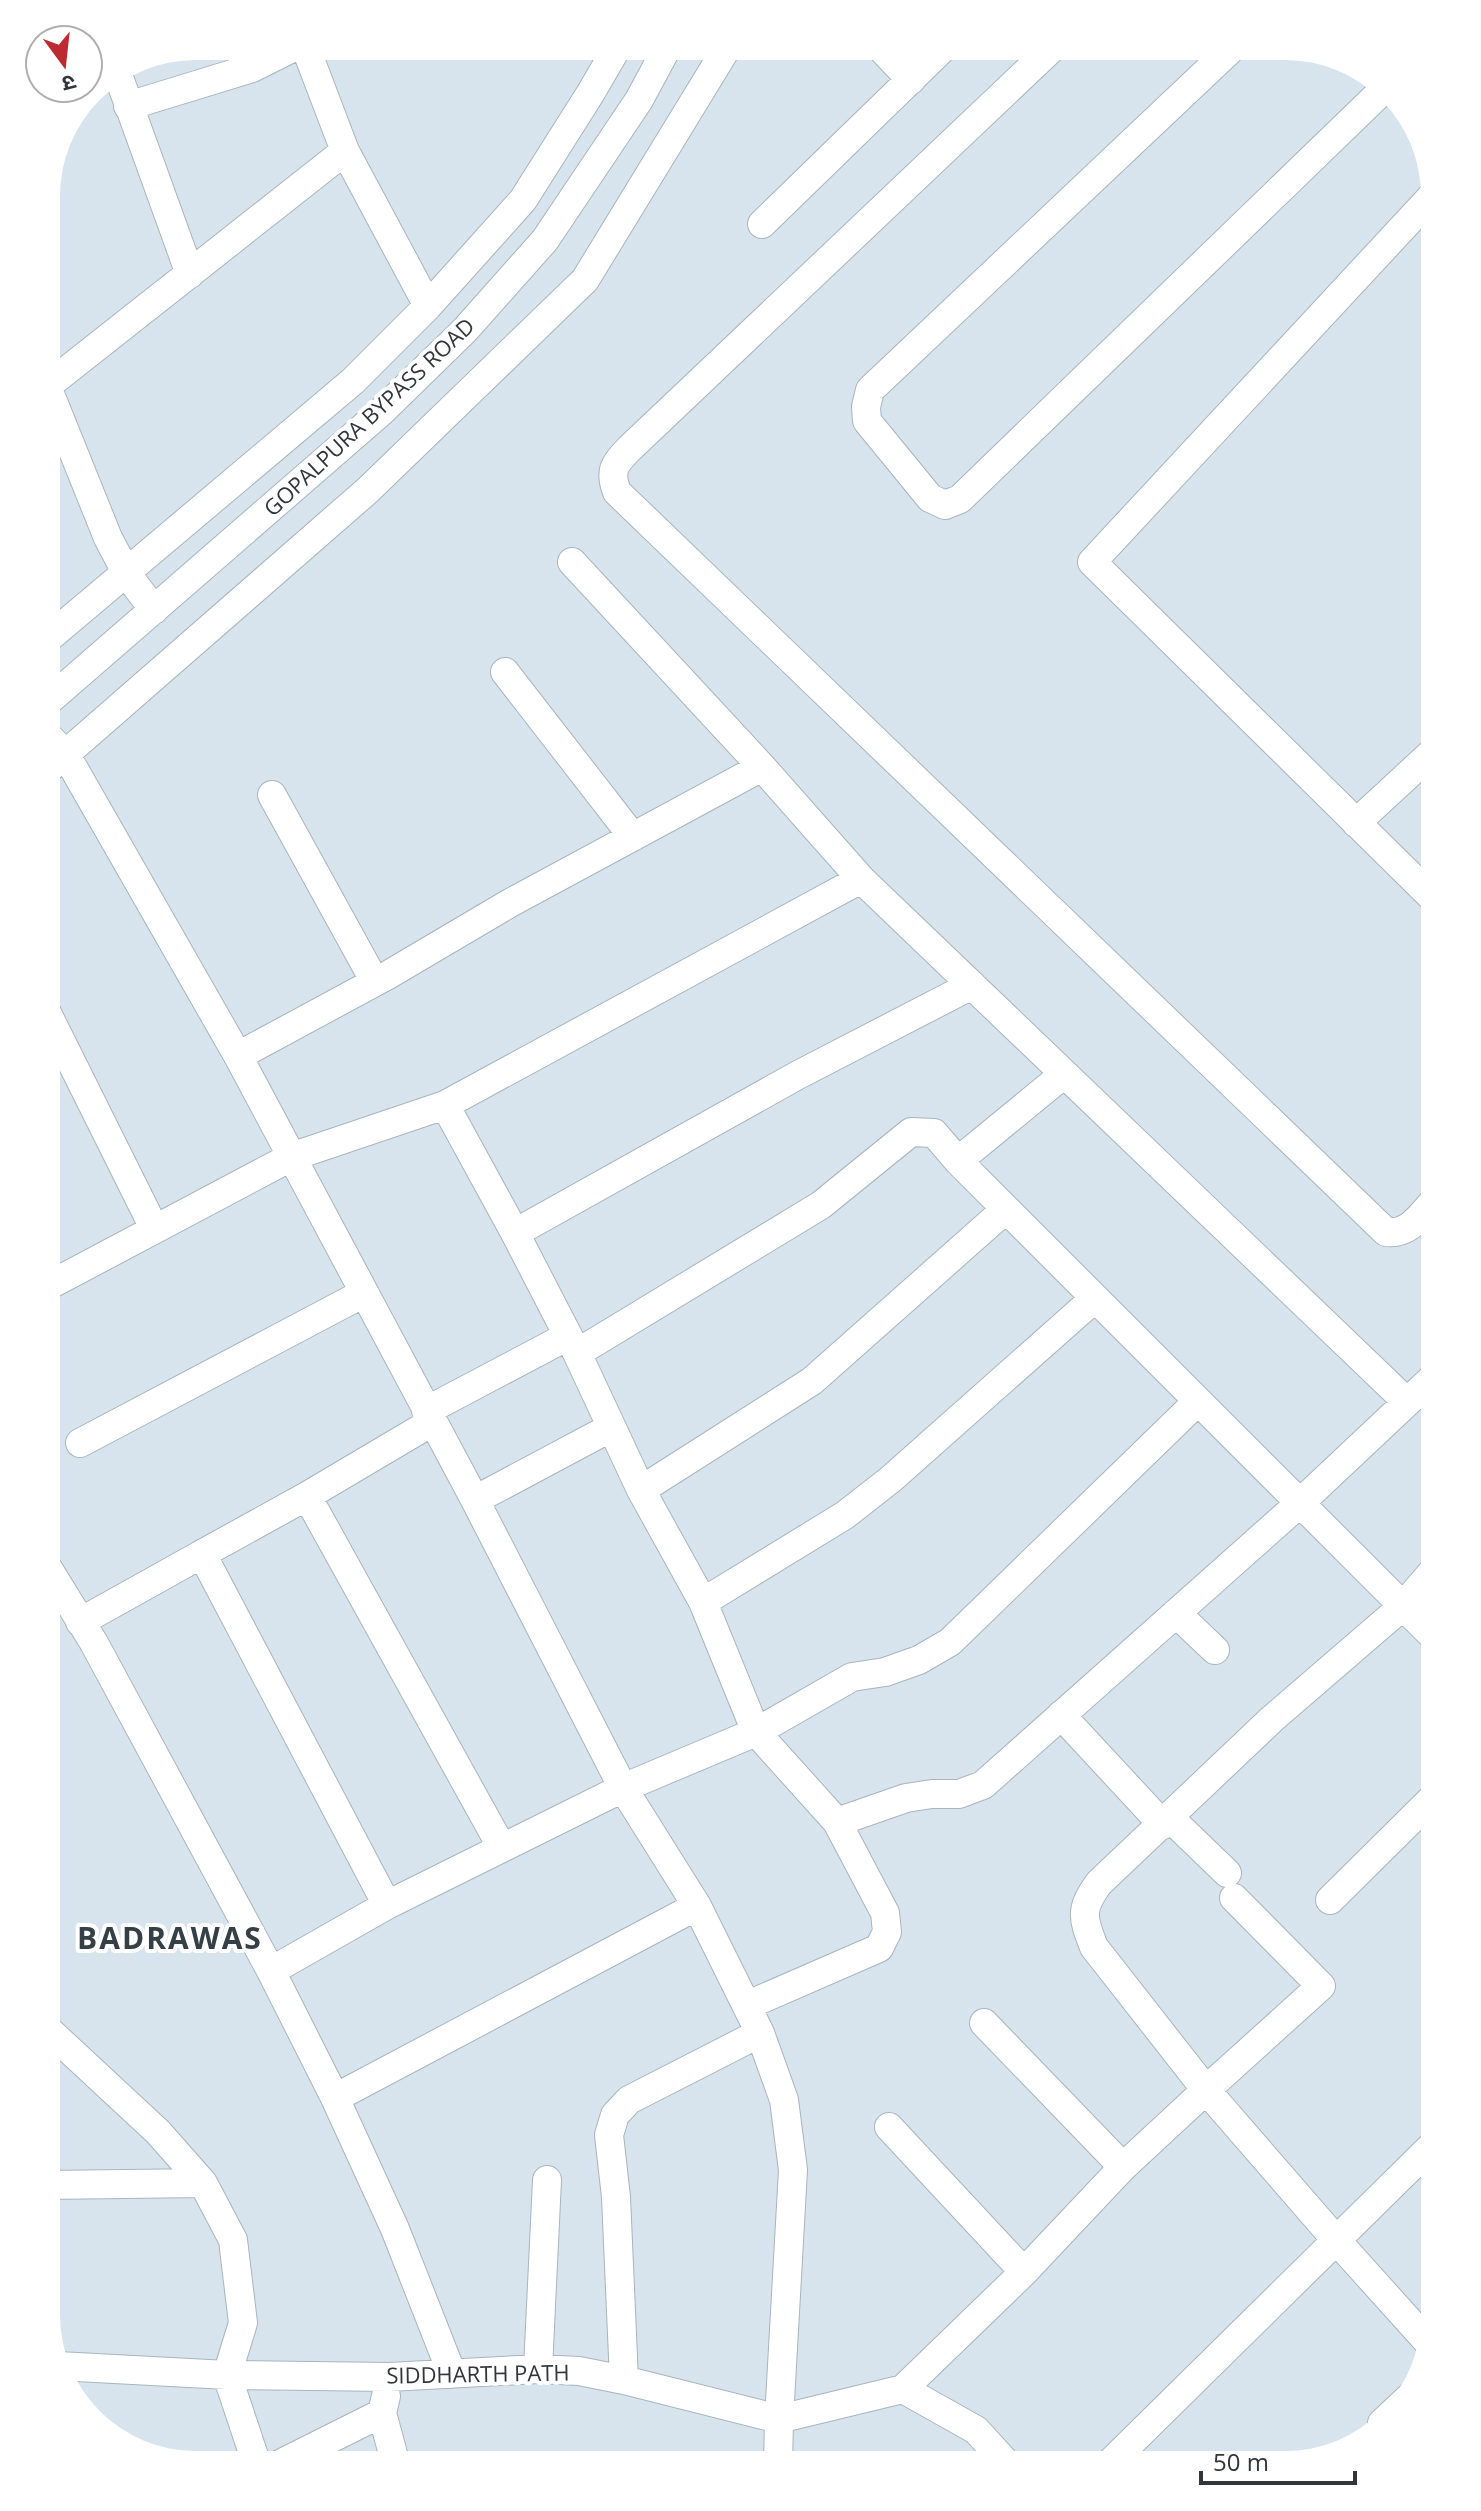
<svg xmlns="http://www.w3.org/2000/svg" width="1481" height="2511" viewBox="0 0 1481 2511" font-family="'Open Sans','Noto Sans Devanagari',sans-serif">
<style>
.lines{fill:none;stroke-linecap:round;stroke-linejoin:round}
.minor-casing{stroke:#a8b5bd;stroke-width:30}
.minor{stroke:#fff;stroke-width:28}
.labels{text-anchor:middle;stroke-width:8;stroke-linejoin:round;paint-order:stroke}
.street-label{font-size:22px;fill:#31363a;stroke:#fff}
.district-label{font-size:30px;font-weight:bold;letter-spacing:2px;fill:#343f46;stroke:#fff}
</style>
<rect width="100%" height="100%" fill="#d7e4ed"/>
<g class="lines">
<!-- minor casing -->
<g class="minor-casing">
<path id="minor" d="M305,46L345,151L428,306
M879,46L911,80
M1054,46L629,449C614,464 609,471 617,492L1386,1232C1409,1235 1420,1216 1435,1200
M1234,46L870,390L866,407L867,421L930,498L945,505L960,499L1384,89
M117,72L190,274
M128,106L252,68L296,46
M1434,194L1092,562L1435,900
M762,224L945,46
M46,384L108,538L127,574L154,610
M47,386L345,151
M572,562L762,767L861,879L1407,1402
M46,640L353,381L428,306L523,200L590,94L618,46
M505,672L633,837
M46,703L381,412L465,330L545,240L639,100L668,46
M46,734L66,755L238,1056L475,1500L623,1788L697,1906L760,2033L784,2100L793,2170L779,2419L778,2465
M46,771L368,490L585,280L728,46
M272,795L375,982
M1356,823L1435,750
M46,1011L154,1228
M238,1056L388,975L510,903L762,767
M958,1161L1064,1074
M515,1233L798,1075L972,985
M46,1287L291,1157L445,1105
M577,1353L515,1233L445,1105L861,879
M426,1411L568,1336
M432,1422L307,1496L502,1848
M80,1443L364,1293
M641,1490L812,1381L1006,1209
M307,1496L202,1554L387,1905
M475,1500L610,1428
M46,1565L94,1643L271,1971L335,2098L395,2229L452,2374
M703,1602L845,1515L891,1479L1095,1298
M1176,1613L1215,1650
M80,1622L202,1554
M1061,1715L1163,1825
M1170,1818L1227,1873
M837,1822L906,1798L932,1794H959L983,1785L1300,1503L1435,1376
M1234,1898L1321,1986L1206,2090L1094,1947C1082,1917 1080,1909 1099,1883L1272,1719L1403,1606L1435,1569
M1330,1900L1435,1796
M271,1971L387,1905L502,1848L623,1788L756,1732L852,1677L885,1672L919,1660L950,1642L1198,1401
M748,2005L879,1948L887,1932L885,1913L837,1822L756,1732L703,1602L641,1490L577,1353L821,1205L911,1132L934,1133L958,1161L1435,1638
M984,2023L1123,2167
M46,2028L158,2132L203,2183L233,2240L243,2323L227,2375L257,2465
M335,2098L697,1906
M889,2127L1024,2272
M46,2185L203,2183
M58,2366L227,2375L389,2377L538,2369L579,2371L624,2380L779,2419L903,2389L976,2430L1008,2465
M538,2369L547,2180
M624,2380L616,2197L609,2135L615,2115L629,2100L760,2033
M903,2389L1024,2272L1123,2167L1206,2090L1337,2241L1427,2341
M386,2396L382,2413L396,2465
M1382,2423L1411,2396
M278,2465L382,2413
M1108,2465L1435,2143"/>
</g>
<!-- minor -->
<use href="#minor" class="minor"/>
</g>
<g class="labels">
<!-- street labels -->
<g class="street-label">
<text transform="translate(369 417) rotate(-43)" y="8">GOPALPURA BYPASS ROAD</text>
<text transform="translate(478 2374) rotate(-1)" y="8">SIDDHARTH PATH</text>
</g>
<!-- district labels -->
<g class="district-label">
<text x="170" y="1949">BADRAWAS</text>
</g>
</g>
<!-- crop -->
<path d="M0 0H1481V2511H0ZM196 60H1285A136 136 0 0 1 1421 196V2315A136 136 0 0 1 1285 2451H196A136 136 0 0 1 60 2315V196A136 136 0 0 1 196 60Z" fill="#fff" fill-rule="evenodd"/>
<!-- north arrow -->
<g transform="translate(64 64) rotate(165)"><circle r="38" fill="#ffffff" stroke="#adafb0" stroke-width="2"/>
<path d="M0-6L14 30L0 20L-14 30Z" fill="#bb2b31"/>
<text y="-12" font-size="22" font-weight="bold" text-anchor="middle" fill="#31363a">उ</text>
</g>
<!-- scale -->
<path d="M1201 2471v12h154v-12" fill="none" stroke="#31363a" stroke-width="4"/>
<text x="1213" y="2471" font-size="24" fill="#31363a" stroke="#ffffff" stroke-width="6" paint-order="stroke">50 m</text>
</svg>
